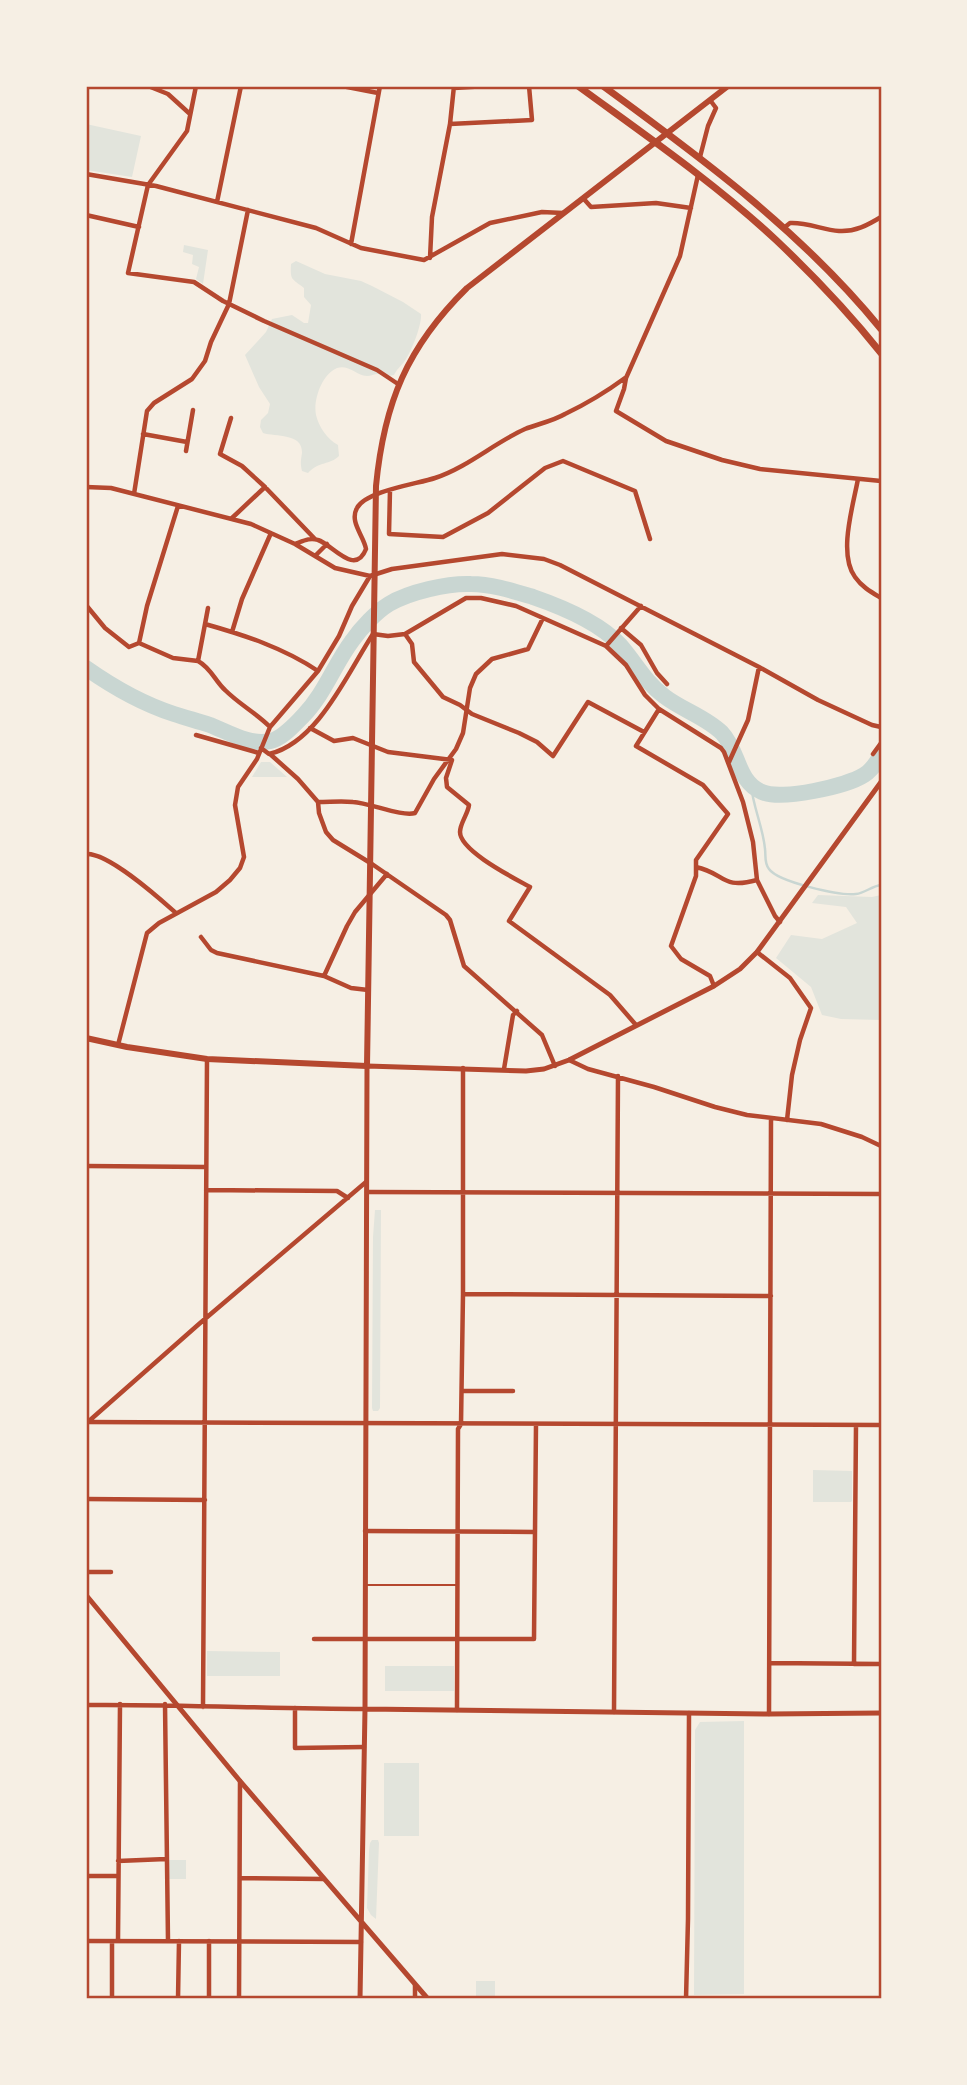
<svg xmlns="http://www.w3.org/2000/svg" width="967" height="2085" viewBox="0 0 967 2085" font-family="'Playfair Display',serif">
<style>
.green{fill:#e2e4dc}
.lines{fill:none;stroke-linecap:round;stroke-linejoin:round}
.stream{stroke:#c9d6d2;stroke-width:2.5}
.river{stroke:#c9d6d2;stroke-width:16}
.service{stroke:#b5482f;stroke-width:2}
.minor{stroke:#b5482f;stroke-width:4.5}
.tertiary{stroke:#b5482f;stroke-width:5}
.primary{stroke:#b5482f;stroke-width:6}
.trunk{stroke:#b5482f;stroke-width:7}
.neatline{fill:none;stroke:#b5482f;stroke-width:2.5}
</style>
<rect width="100%" height="100%" fill="#f6efe4"/>
<!-- green -->
<path class="green" d="M86,124L141,136L132,177L86,170Z
M184,245L208,250L203,284L196,279L199,267L192,264L193,255L183,252Z
M296,261L325,274L361,281L372,286L403,302L421,314C422,325 411,353 404,362C400,367 397,369 394,375C387,377 384,374 378,374C374,374 371,376 367,376C356,375 348,364 337,368C322,374 313,400 316,415C319,427 327,439 338,445L339,456C330,465 319,461 308,473L302,471C300,463 301,460 302,453C303,433 276,437 263,433L260,427L261,420L268,413L270,404L259,387L245,355L266,332L272,319L292,315L304,323H308L311,305L304,297V288C292,278 290,281 291,264Z
M261,762H270L287,777H252Z
M818,895L872,897L881,895V1020L841,1019L822,1015L811,987L776,958L791,935L822,939L857,923L846,907L812,903Z
M375,1210H381V1212L380,1408L378,1411H373L372,1408L373,1237Z
M813,1470L852,1471V1501L851,1502H813Z
M207,1651L280,1652V1676H207Z
M385,1666H454V1691H385Z
M744,1721V1994L694,1995L695,1730L700,1722Z
M384,1763H419V1836H384Z
M372,1840H378L379,1843L376,1919L371,1915L367,1908L369,1851L370,1843Z
M169,1860H186V1879H169Z
M476,1981H495V1999H476Z"/>
<g class="lines">
<!-- stream -->
<path class="stream" d="M751,785C753,807 763,827 765,849C766,856 764,863 769,869C778,882 840,896 856,894C865,893 872,886 881,885"/>
<!-- river -->
<path class="river" d="M86,668C113,687 143,704 174,714C186,718 198,721 210,725C228,732 251,746 270,741C282,739 294,725 303,716C325,693 334,665 352,641C361,628 376,612 389,604C409,592 448,583 471,584C491,584 513,591 533,597C562,607 599,622 620,645C635,662 645,682 664,696C682,710 706,717 722,733C739,751 737,782 762,792C781,801 847,786 864,775C871,771 877,762 881,755"/>
<!-- service -->
<path class="service" d="M367,1585H456"/>
<!-- minor -->
<path class="minor" d="M148,86L168,94L190,114
M196,86L187,131L148,185L128,273L194,282L223,301L264,321L377,370L398,384
M342,86L378,93
M454,88L487,86
M450,124L532,120L529,86
M700,157L708,126L716,108L710,100
M86,174L156,186L316,228L361,248L424,260L490,223L542,212L563,213
M698,175L680,256L626,378L624,389L616,411L666,441L722,460L760,469L881,481
M583,198L591,207L656,203L691,208
M217,202L241,86
M86,215L139,227
M785,227L790,223C807,222 823,230 839,231C855,232 868,225 881,217
M351,244L380,86
M430,258L432,217L450,124L454,86
M231,418L220,454L242,466L265,487
M143,434L187,442
M186,451L193,410
M858,479C853,506 838,554 855,577C862,587 871,592 881,598
M86,487L111,488L251,524L295,544L335,568L370,576L392,569L502,554L544,559L560,565L759,667L818,700L872,725L881,727
M390,490L389,534L443,537L488,513L545,468L563,461L635,491L650,539
M134,494L147,411L154,403L192,379L205,361L211,342L229,304L248,210
M232,518L265,487L314,538
M295,544C303,541 310,537 318,540C332,544 355,577 366,549C364,536 349,522 357,508C366,491 417,484 435,478C468,467 494,443 525,429C538,424 553,421 565,414C586,404 606,392 625,378
M315,556L327,544
M86,605L105,628L129,647L139,643L173,658L198,661
M208,608L205,624C244,635 284,648 318,671
M205,624L198,661C211,668 215,681 225,690C239,704 256,713 270,727
M621,628L641,645L657,673L667,684
M232,632L242,599L271,533
M405,634L412,644L414,662L443,697L460,705L472,714L519,733L537,742L553,756L588,702L644,732
M139,643L147,606L178,506
M606,646L641,606
M659,709L636,746L703,785L728,814L696,860V876L671,946L681,959L710,976L714,986
M310,728L334,741L353,738L388,752L452,760L446,778L447,787L469,805C468,814 460,823 460,832C460,851 514,878 530,887L509,921L610,995L636,1025
M196,735L259,753
M261,748L269,754C318,743 348,672 373,634L388,636L405,634L466,598H481L516,606L606,646L626,665L645,695L659,709L721,748L724,752L743,802L753,842L757,880L775,916L780,922
M270,754L298,779L318,802C330,802 342,801 353,802C370,803 402,817 415,813L434,779L456,749L463,733L470,688L476,674L492,659L528,649L543,618
M873,754L881,743
M729,762L748,720L759,667
M318,802L319,813L326,832L333,840L372,864L446,915L450,920L464,966L542,1035L555,1066
M86,854C108,852 159,898 176,913
M696,867C725,873 721,890 757,880
M201,937L211,950L217,953L324,976L351,988L368,990
M757,952L790,978L811,1008L800,1040L792,1075L787,1120
M324,976L347,926L355,912L387,874
M118,1045L147,933L159,923L216,892L230,880L240,868L244,857L235,805L238,787L257,759L270,727L318,671L339,636L352,606L370,576
M569,1060L588,1069L654,1087L715,1107L747,1115L821,1124L862,1137L881,1146
M504,1069L513,1015L517,1011
M86,1166L206,1167
M206,1190L337,1191L348,1198
M367,1192L881,1194
M463,1294L771,1296
M462,1391H513
M89,1421L199,1324L366,1182
M86,1422L881,1425
M86,1499L205,1500
M365,1531L535,1532
M86,1572H111
M314,1639H534L536,1424
M770,1663L881,1664
M854,1664L856,1425
M165,1704L168,1941
M86,1705C179,1704 272,1709 365,1709
M203,1707L207,1059
M295,1708V1748L364,1747
M457,1710L458,1429L461,1424L463,1294V1068
M614,1712L618,1076
M769,1714L771,1118
M118,1861L166,1859
M86,1876H117
M240,1878L324,1879
M86,1941L361,1942
M118,1941L120,1704
M209,1941V1999
M112,1942V1999
M178,1999L179,1941
M239,1999L240,1781
M415,1999V1985
M686,1999L688,1919L689,1713"/>
<!-- tertiary -->
<path class="tertiary" d="M86,1595L240,1781L428,1999
M365,1709L769,1714L881,1713
M360,1999L365,1709L367,1066L526,1071L544,1069L569,1060L714,986L740,969L757,952L881,782"/>
<!-- primary -->
<path class="primary" d="M86,1038L127,1047L207,1059L367,1066L376,486C384,403 407,347 467,288L728,86"/>
<!-- trunk -->
<path class="trunk" d="M578,86C645,135 715,183 776,240C813,275 849,313 881,353
M603,86C703,159 802,232 881,329"/>
</g>
<!-- border -->
<rect width="967" height="2085" fill="none" stroke="#f6efe4" stroke-width="175"/>
<rect x="88" y="88" width="792" height="1909" class="neatline"/>
</svg>
